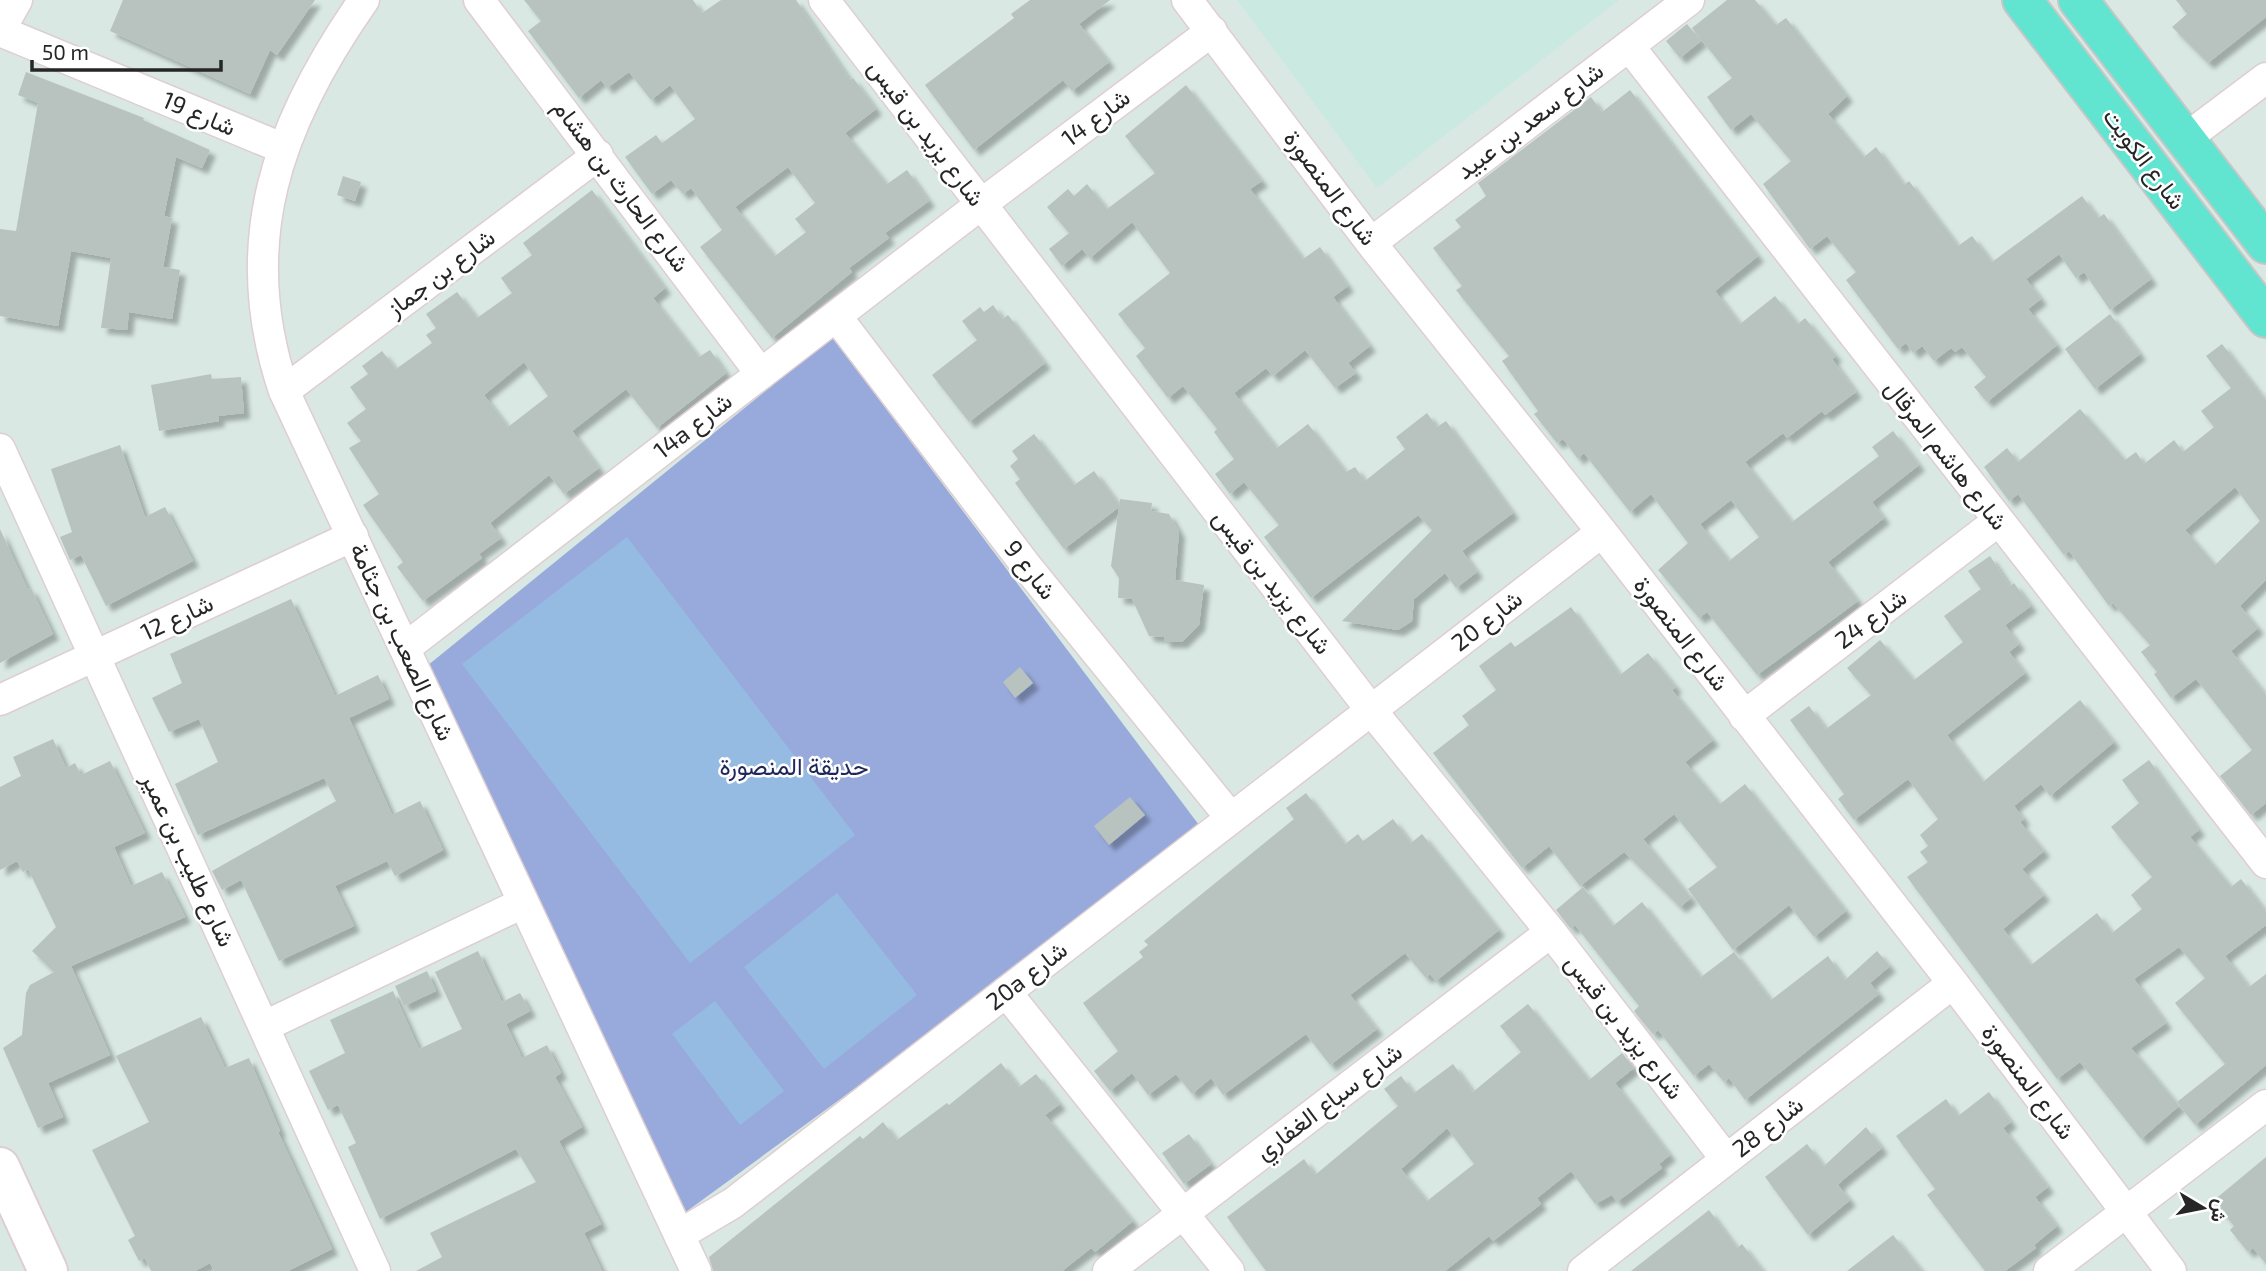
<svg xmlns="http://www.w3.org/2000/svg" width="2266" height="1271" viewBox="0 0 2266 1271" font-family="'Exo 2',Vazirmatn,sans-serif">
<style>
.education{fill:#c9e9e1}
.green{fill:#98aadb}
.pitch{fill:#95bbe2}
.building{fill:#b8c3bf;fill-rule:evenodd;filter:url(#shadow)}
.lines{fill:none;stroke-linecap:round;stroke-linejoin:round}
.street-casing{stroke:#dfced0;stroke-width:33}
.secondary-casing{stroke:#dfced0;stroke-width:42}
.primary-casing{stroke:#c7c7c7;stroke-width:42}
.street{stroke:#fff;stroke-width:30}
.secondary{stroke:#fff;stroke-width:38}
.primary{stroke:#61e4d0;stroke-width:38}
.labels{text-anchor:middle;stroke-width:5;stroke-linejoin:round;paint-order:stroke}
.street-label{font-size:24px;fill:#262626;stroke:#fff}
.park-label{font-size:24px;fill:#1e265c;stroke:#fff}
</style>
<defs>
<filter id="shadow"><feDropShadow dx="6" dy="6" stdDeviation="2" flood-color="#0004"/></filter>
</defs>
<rect width="100%" height="100%" fill="#d9e8e3"/>
<!-- education -->
<path class="education" d="M1237,0H1619L1377,188Z"/>
<!-- green -->
<path class="green" d="M832,337L1205,833L683,1214L427,666Z"/>
<!-- pitch -->
<path class="pitch" d="M627,537L855,835L690,963L462,664Z
M837,893L917,995L824,1069L744,967Z
M715,1001L784,1091L740,1125L672,1034Z"/>
<!-- building -->
<path class="building" d="M123,0H315L277,55L270,50L250,94L110,31Z
M524,0H693L702,13L721,0H796L850,80L853,78L876,109L845,133L887,184L907,170L929,201L885,233L889,238L849,268L852,272L772,338L700,247L722,230L691,188L683,194L671,180L652,194L625,157L656,135L662,143L695,119L670,85L651,100L629,72L607,88L601,80L579,98L528,31L541,21ZM788,167L815,203L795,219L806,232L775,256L735,207Z
M1030,0H1110L1079,24L1109,62L1072,91L1063,80L974,150L925,85L1014,18L1011,14Z
M1727,0H1755L1776,25L1786,18L1847,96L1828,114L1864,157L1876,147L1904,185L1909,181L1958,246L1972,236L1992,262L2082,196L2098,218L2104,214L2151,279L2110,310L2084,272L2076,278L2059,254L2026,279L2041,299L2028,309L2057,345L1987,402L1974,387L1986,377L1962,347L1955,352L1951,348L1934,361L1922,346L1913,353L1906,343L1898,349L1846,280L1856,272L1827,236L1810,249L1763,184L1791,161L1751,114L1731,130L1707,97L1732,78L1692,28Z
M2176,0H2266V17L2208,63L2172,27L2187,14Z
M1687,24L1701,41L1680,58L1666,41Z
M26,72L144,118L143,120L210,150L202,168L176,157L164,216L172,218L163,267L180,270L172,319L129,312L127,330L101,328L111,258L71,251L58,326L0,316V229L16,231L38,103L18,95Z
M1186,85L1262,181L1250,189L1303,259L1320,247L1348,286L1333,297L1370,346L1348,363L1356,373L1335,388L1305,350L1273,376L1266,368L1234,393L1277,448L1308,424L1346,472L1355,467L1365,481L1405,449L1396,437L1427,413L1437,427L1446,421L1513,513L1462,551L1477,572L1456,588L1445,573L1414,599L1412,621L1398,630L1342,621L1432,530L1418,515L1311,598L1264,537L1279,525L1244,482L1230,494L1215,474L1234,459L1214,432L1217,429L1183,386L1168,398L1136,356L1145,348L1118,314L1170,273L1132,222L1090,258L1082,249L1062,266L1049,249L1069,233L1047,207L1068,189L1074,196L1087,184L1107,209L1155,173L1125,136Z
M1630,90L1758,256L1715,291L1740,324L1775,296L1798,324L1805,318L1836,356L1832,359L1856,392L1825,415L1822,411L1787,438L1783,433L1745,462L1792,522L1879,456L1872,447L1893,431L1919,465L1872,502L1884,518L1828,562L1858,601L1757,675L1707,612L1699,618L1658,570L1688,543L1651,494L1630,512L1584,453L1578,459L1563,439L1557,443L1534,414L1538,411L1502,361L1509,356L1456,290L1462,286L1433,248L1461,227L1455,220L1486,196L1478,183L1591,97L1602,112ZM1731,500L1759,537L1729,561L1700,524Z
M343,176L361,182L355,201L337,195Z
M592,190L665,288L653,298L699,357L710,350L726,373L657,428L626,389L572,431L599,468L564,494L549,475L490,523L501,538L479,554L482,558L423,601L397,567L403,562L363,505L379,494L349,448L361,441L347,423L366,409L350,387L368,374L362,366L382,351L396,369L432,343L426,335L436,328L426,314L457,292L477,318L512,293L501,278L532,255L523,243ZM524,362L548,396L508,427L484,395Z
M993,305L1003,319L1008,315L1045,363L969,422L932,375L977,340L962,321L980,307L984,312Z
M2110,314L2140,354L2095,389L2065,349Z
M2222,344L2266,401V580L2240,606L2258,628L2231,651L2266,695V803L2251,815L2220,776L2252,750L2196,679L2171,698L2154,674L2157,672L2141,652L2150,645L2113,603L2109,606L2069,551L2064,555L2018,494L2009,501L1984,467L2007,448L2018,462L2080,409L2125,460L2136,452L2144,464L2174,440L2183,452L2214,427L2201,411L2231,388L2206,356ZM2235,487L2260,521L2215,565L2185,530Z
M211,374L212,379L241,377L244,413L218,416L219,421L159,431L151,385Z
M1034,434L1074,485L1094,471L1120,506V499L1152,503L1151,511L1169,514L1179,532L1175,580L1204,585L1199,625L1182,642H1164V637L1149,636L1132,599L1118,598L1119,578L1111,566L1119,507L1064,549L1037,513L1015,483L1020,479L1010,466L1018,459L1012,451Z
M120,445L145,517L165,507L193,561L106,606L81,555L70,560L60,537L72,532L51,469Z
M0,529L28,590L31,588L53,634L0,663Z
M1990,556L2010,586L2014,583L2031,606L2005,625L2019,644L2009,652L2025,673L1947,735L1983,782L2080,700L2114,742L2050,796L2041,784L2014,806L2024,819L2020,822L2044,851L2022,869L2044,895L2003,929L2031,965L2097,913L2112,933L2142,909L2131,895L2152,877L2111,827L2139,803L2122,780L2149,760L2199,830L2190,837L2231,887L2241,879L2266,912V925L2225,956L2249,987L2266,974V1065L2195,1125L2177,1102L2225,1064L2175,1003L2205,978L2179,947L2134,979L2166,1023L2131,1048L2179,1106L2141,1139L2080,1062L2057,1079L1907,877L1928,862L1920,852L1928,846L1920,835L1938,819L1908,779L1854,820L1838,799L1844,794L1790,720L1809,706L1826,729L1871,695L1847,668L1880,640L1914,680L1963,642L1944,616L1981,589L1968,571Z
M291,599L335,696L378,675L389,699L349,718L392,815L420,801L443,850L395,876L387,861L335,886L354,926L279,961L241,880L222,890L212,871L336,801L324,778L198,835L175,784L218,762L199,719L169,732L152,698L182,683L170,654Z
M1571,607L1620,675L1648,653L1676,687L1672,690L1713,740L1685,762L1720,804L1745,784L1846,911L1814,937L1789,905L1733,950L1688,889L1717,867L1674,814L1643,839L1691,898L1680,907L1624,852L1580,886L1549,846L1522,868L1433,753L1469,725L1462,716L1496,690L1479,666L1511,642L1515,647Z
M1020,667L1033,683L1015,698L1003,682Z
M53,739L66,768L75,763L81,775L110,761L145,833L114,847L131,886L162,872L185,917L71,966L110,1055L48,1083L63,1117L38,1128L3,1048L22,1035L26,993L30,985L54,972L32,951L56,927L28,869L23,872L17,861L0,870V787L21,776L13,757Z
M1306,793L1345,844L1358,834L1363,841L1393,819L1411,843L1422,834L1499,930L1436,981L1430,974L1426,978L1405,953L1350,995L1377,1029L1330,1065L1306,1034L1223,1095L1211,1078L1192,1094L1176,1074L1148,1095L1132,1073L1110,1091L1094,1071L1118,1051L1083,1003L1143,957L1139,952L1148,945L1144,941L1294,819L1286,808Z
M1130,797L1145,815L1109,845L1094,826Z
M1583,887L1613,926L1642,902L1701,977L1734,952L1771,1000L1828,956L1845,980L1877,951L1890,966L1870,983L1879,994L1745,1100L1729,1078L1724,1082L1709,1064L1694,1076L1658,1030L1653,1034L1637,1015L1634,1011L1639,1006L1575,925L1571,929L1556,910Z
M478,951L502,1002L520,993L530,1011L506,1024L522,1058L547,1045L561,1073L555,1077L582,1127L559,1141L601,1224L584,1233L602,1271H416L442,1257L430,1233L536,1182L516,1149L380,1219L348,1147L356,1143L338,1105L328,1110L309,1071L345,1053L330,1020L393,991L419,1049L462,1029L435,972Z
M427,971L436,991L404,1006L395,986Z
M1528,1004L1589,1080L1622,1053L1634,1068L1615,1083L1670,1155L1659,1164L1662,1168L1617,1202L1612,1195L1595,1204L1571,1171L1537,1198L1541,1204L1493,1241L1489,1236L1445,1271H1266L1227,1217L1304,1159L1315,1175L1398,1106L1384,1089L1401,1076L1414,1093L1453,1064L1473,1092L1521,1052L1500,1026ZM1447,1128L1474,1164L1427,1201L1401,1169Z
M201,1017L225,1068L249,1058L280,1131L278,1132L332,1249L288,1271H214L210,1263L195,1271H151L145,1258L139,1261L128,1240L135,1236L92,1150L149,1122L116,1056Z
M1001,1063L1019,1087L1036,1074L1060,1104L1045,1115L1133,1221L1095,1252L1091,1248L1062,1271H713L709,1257L860,1136L863,1139L883,1122L897,1140L947,1103L949,1105Z
M1989,1092L2011,1122L2003,1128L2048,1187L2035,1197L2057,1226L2034,1245L2036,1248L2005,1271H1985L1927,1195L1935,1189L1896,1136L1946,1099L1958,1116Z
M1866,1127L1882,1148L1844,1179L1838,1185L1850,1200L1808,1235L1765,1177L1807,1144L1824,1166Z
M1189,1134L1211,1164L1184,1184L1162,1153Z
M2266,1157V1264L2253,1248L2248,1252L2230,1230L2234,1226L2213,1201Z
M1709,1210L1737,1248L1742,1244L1763,1271H1631Z
M1893,1235L1922,1271H1847Z"/>
<g class="lines">
<!-- street casing -->
<g class="street-casing">
<path id="street" d="M364,0C277,124 234,243 284,391L696,1271
M479,0L761,374
M824,0L1371,710L1551,932L1726,1159
M1187,0L1371,243L1602,532L1953,983L2171,1271
M0,30L17,0
M0,31L282,148
M1629,46L2266,863
M2185,139L2266,78
M1371,243L1689,0
M836,316L1028,568L1231,818
M284,391L598,155
M0,449L375,1271
M405,648L980,205L1212,31
M0,700L353,536
M1744,716L1998,521
M1006,992L1229,1271
M265,1026L523,903
M679,1235L733,1203L1602,532
M1108,1271L1551,932
M1583,1271L1953,983
M2049,1271L2266,1105"/>
</g>
<!-- secondary casing -->
<g class="secondary-casing">
<path id="secondary" d="M0,1167L48,1271"/>
</g>
<!-- primary casing -->
<g class="primary-casing">
<path id="primary" d="M2022,0L2266,318
M2078,0L2266,244"/>
</g>
<!-- street -->
<use href="#street" class="street"/>
<!-- secondary -->
<use href="#secondary" class="secondary"/>
<!-- primary -->
<use href="#primary" class="primary"/>
</g>
<g class="labels">
<!-- street labels -->
<g class="street-label">
<text transform="translate(199 114) rotate(23)" y="8">شارع 19</text>
<text transform="translate(1096 118) rotate(-37)" y="8">شارع 14</text>
<text transform="translate(1530 121) rotate(-37)" y="8">شارع سعد بن عبيد</text>
<text transform="translate(926 133) rotate(53)" y="8">شارع يزيد بن قيس</text>
<text transform="translate(2144 159) rotate(53)" y="8">شارع الكويت</text>
<text transform="translate(621 186) rotate(53)" y="8">شارع الحارث بن هشام</text>
<text transform="translate(1330 188) rotate(53)" y="8">شارع المنصورة</text>
<text transform="translate(441 273) rotate(-37)" y="8">شارع بن جماز</text>
<text transform="translate(693 426) rotate(-38)" y="8">14a شارع</text>
<text transform="translate(1946 455) rotate(52)" y="8">شارع هاشم المرقال</text>
<text transform="translate(1030 570) rotate(52)" y="8">شارع 9</text>
<text transform="translate(1272 582) rotate(52)" y="8">شارع يزيد بن قيس</text>
<text transform="translate(177 618) rotate(-25)" y="8">شارع 12</text>
<text transform="translate(1871 619) rotate(-37)" y="8">شارع 24</text>
<text transform="translate(1487 621) rotate(-38)" y="8">شارع 20</text>
<text transform="translate(1681 634) rotate(52)" y="8">شارع المنصورة</text>
<text transform="translate(402 642) rotate(65)" y="8">شارع الصعب بن جثامة</text>
<text transform="translate(188 860) rotate(65)" y="8">شارع طليب بن عمير</text>
<text transform="translate(1027 976) rotate(-38)" y="8">20a شارع</text>
<text transform="translate(1624 1027) rotate(52)" y="8">شارع يزيد بن قيس</text>
<text transform="translate(2028 1082) rotate(53)" y="8">شارع المنصورة</text>
<text transform="translate(1329 1102) rotate(-37)" y="8">شارع سباع الغفاري</text>
<text transform="translate(1768 1127) rotate(-38)" y="8">شارع 28</text>
</g>
<!-- park labels -->
<g class="park-label">
<text x="794" y="775">حديقة المنصورة</text>
</g>
</g>
<!-- north arrow -->
<g transform="translate(2203 1208) rotate(100)" stroke="#ffffff" stroke-width="5" paint-order="stroke">
<path d="M0-5L12 26L0 18L-12 26Z" fill="#262626"/>
<text y="-10" font-size="19" font-weight="bold" text-anchor="middle" fill="#262626">ش</text>
</g>
<!-- scale -->
<path d="M32 60v10h189v-10" fill="none" stroke="#262626" stroke-width="3.5"/>
<text x="42" y="60" font-size="21" fill="#262626" stroke="#ffffff" stroke-width="5" paint-order="stroke">50 m</text>
</svg>
